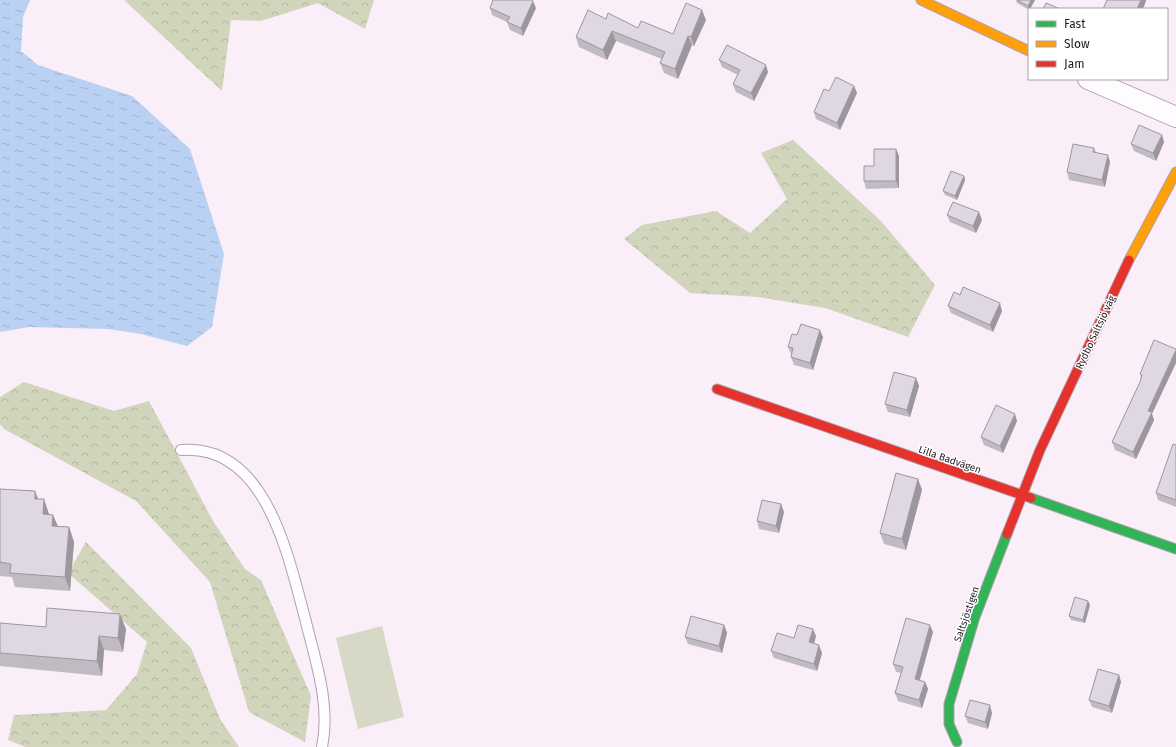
<svg xmlns="http://www.w3.org/2000/svg" width="1176" height="747" viewBox="0 0 1176 747" font-family="'Fira Sans',sans-serif">
<style>
.forest{fill:url(#forest-crowns)}
.pitch{fill:#d7d9c6}
.water{fill:url(#water-ripples)}
.lines{fill:none;stroke-linecap:round;stroke-linejoin:round}
.lane-casing{stroke:#ada3ac;stroke-width:12}
.street-casing{stroke:#ada3ac;stroke-width:22}
.fast-casing{stroke:#ada3ac;stroke-width:11}
.slow-casing{stroke:#ada3ac;stroke-width:11}
.jam-casing{stroke:#ada3ac;stroke-width:11}
.lane{stroke:#fefcfe;stroke-width:10}
.street{stroke:#fefcfe;stroke-width:20}
.fast{stroke:#30b455;stroke-width:9}
.slow{stroke:#ff9f0a;stroke-width:9}
.jam{stroke:#e5322d;stroke-width:9}
.wall{fill:#c0bac2}
.shaded-wall{fill:#9c979e}
.building{fill:#dfd8e2;stroke:#9c979e}
.labels{text-anchor:middle;stroke-width:3;stroke-linejoin:round;paint-order:stroke}
.street-label{font-size:10px;fill:#231922;stroke:#fff}
</style>
<defs>
<pattern id="forest-crowns" width="20" height="18" patternUnits="userSpaceOnUse"><rect width="20" height="18" fill="#d1d5bc"/><path d="M2 6a3 3 0 1 1 6 0M12 15a3 3 0 1 1 6 0" fill="none" stroke="#b3b6a1"/></pattern>
<pattern id="water-ripples" width="26" height="14" patternUnits="userSpaceOnUse"><rect width="26" height="14" fill="#bad1f3"/><path d="M2 4q2-2 4 0t4 0M15 11q2-2 4 0t4 0" fill="none" stroke="#a0b3d0"/></pattern>
</defs>
<rect width="100%" height="100%" fill="#faeef8"/>
<!-- forest -->
<path class="forest" d="M124,0H374L365,29L318,3L261,21L231,20L222,91Z
M793,140L881,221L935,285L908,337L825,308L758,297L690,293L624,239L642,225L716,211L750,233L787,199L761,153Z
M24,382L114,411L149,401L213,521L245,569L261,580L311,696L305,742L249,712L210,582L136,501L4,429L0,424V397Z
M86,542L191,648L220,719L239,747H25L8,740L14,715L106,710L137,674L147,642L68,573Z"/>
<!-- pitch -->
<path class="pitch" d="M382,626L404,717L358,729L336,638Z"/>
<!-- water -->
<path class="water" d="M0,0H30L23,17L21,51L38,65L132,96L190,149L224,254L212,327L187,346L141,334L108,329L29,327L0,332Z"/>
<g class="lines">
<!-- lane casing -->
<g class="lane-casing">
<path id="lane" d="M181,450C266,443 288,556 305,618C315,660 331,704 322,747"/>
</g>
<!-- street casing -->
<g class="street-casing">
<path id="street" d="M1088,79L1176,117"/>
</g>
<!-- fast casing -->
<g class="fast-casing">
<path id="fast" d="M1031,498L1176,549
M957,742L949,724V704L975,617L1007,534"/>
</g>
<!-- slow casing -->
<g class="slow-casing">
<path id="slow" d="M921,0L1029,51
M1129,260L1176,172"/>
</g>
<!-- jam casing -->
<g class="jam-casing">
<path id="jam" d="M717,389L1031,498
M1007,534L1040,450L1129,260"/>
</g>
<!-- lane -->
<use href="#lane" class="lane"/>
<!-- street -->
<use href="#street" class="street"/>
<!-- fast -->
<use href="#fast" class="fast"/>
<!-- slow -->
<use href="#slow" class="slow"/>
<!-- jam -->
<use href="#jam" class="jam"/>
</g>
<!-- wall -->
<path class="wall" d="M1016,0H1035L1030,9H1029V10L1017,3Z
M490,8H536L523,36L510,30L507,22L492,15Z
M606,19L638,28L673,34L706,20L694,46L692,45L678,79L664,73L660,63L662,59L616,41L607,60L579,47L576,37Z
M719,60L768,72L754,101L736,92L733,84L738,75L722,67Z
M854,86L857,93L840,130L816,119L814,112Z
M1162,135L1164,142L1156,161L1134,151L1131,144Z
M1094,148L1096,152L1110,162L1105,187L1069,180L1067,172Z
M896,149L899,156V188L866,189L864,181L874,166Z
M964,176L965,180L957,200L945,195L943,191Z
M947,215L982,220L976,233L950,222Z
M948,306L1002,311L993,332L951,313Z
M797,335L823,337L813,370L794,365L791,357L792,355L791,354L788,347Z
M1154,340L1152,414L1154,420L1136,459L1115,450L1112,442L1140,382L1141,377L1140,374Z
M916,378L919,386L910,417L888,412L885,404Z
M1017,421L1003,453L984,445L981,437Z
M1176,445V507L1158,500L1156,493Z
M918,479L922,490L906,550L884,544L880,533Z
M0,489L35,491L38,499L49,514V515H53L58,527H69L74,542L70,591L15,587L12,577L0,576Z
M784,512L779,533L759,529L757,521Z
M1090,605L1085,623L1071,620L1069,616Z
M0,623L46,627L126,629L123,652L104,650L102,676L0,666Z
M724,625L727,633L722,653L688,644L685,637Z
M933,632L920,680L925,682L928,689L922,708L898,701L895,693L901,673L896,672L893,664Z
M816,636L814,644L822,653L817,671L774,658L771,651L794,638Z
M1119,675L1121,682L1112,713L1092,707L1089,700Z
M992,713L988,729L968,723L965,716Z"/>
<!-- shaded-wall -->
<path class="shaded-wall" d="M1031,0H1035L1030,9H1029V10L1028,6Z
M1141,0H1146V1L1143,9H1137Z
M533,1L536,8L523,36L521,28Z
M702,10L706,20L694,46L691,37Z
M612,31L616,41L607,60L603,50Z
M688,36L692,45L678,79L675,69Z
M766,65L768,72L754,101L751,93Z
M854,86L857,93L840,130L837,123Z
M1162,135L1164,142L1156,161L1153,153Z
M896,149L899,156V188L896,181Z
M1108,155L1110,162L1105,187L1102,180Z
M964,176L965,180L957,200L955,196Z
M979,212L982,220L976,233L973,226Z
M1000,303L1002,311L993,332L990,325Z
M820,330L823,337L813,370L810,363Z
M1176,350V363L1152,414L1154,420L1136,459L1133,452L1148,411Z
M916,378L919,386L910,417L907,410Z
M1015,414L1017,421L1003,453L1000,446Z
M918,479L922,490L906,550L902,539Z
M35,491L40,505L35,499Z
M44,499L49,514L48,528L43,514Z
M781,504L784,512L779,533L776,526Z
M53,515L59,529L52,526Z
M69,527L74,542L70,591L65,577Z
M1088,601L1090,605L1085,623L1083,620Z
M120,614L126,629L123,652L118,638Z
M724,625L727,633L722,653L719,646Z
M930,625L933,632L918,686L915,679Z
M813,629L816,636L812,650L809,642Z
M99,636L104,650L102,676L97,661Z
M819,645L822,653L817,671L814,664Z
M1119,675L1121,682L1112,713L1109,706Z
M925,682L928,689L922,708L919,700Z
M990,705L992,713L988,729L985,722Z"/>
<!-- building -->
<path class="building" d="M493,0H531L533,1L521,28L507,22L510,17L490,8Z
M1017,0H1031L1028,6Z
M1107,0H1141L1137,9H1103Z
M686,3L702,10L691,37L688,36L675,69L660,63L665,52L612,31L603,50L576,37L588,10L606,19L608,13L638,28L641,21L673,34Z
M1046,3L1060,9H1043Z
M727,45L766,65L751,93L733,84L740,70L719,60Z
M836,77L854,86L837,123L814,112L824,89L829,91Z
M1139,125L1162,135L1153,153L1131,144Z
M1073,144L1094,148L1093,152L1108,155L1102,180L1067,172Z
M874,149H896V181H864V166H874Z
M951,171L964,176L955,196L943,191Z
M953,202L979,212L973,226L947,215Z
M963,287L1000,303L990,325L948,306L954,292L960,295Z
M801,324L820,330L810,363L791,357L793,348L788,347L792,334L797,335Z
M1154,340L1176,349V350L1148,411L1152,412L1133,452L1112,442L1140,382L1142,375L1140,374Z
M894,372L916,378L907,410L885,404Z
M996,405L1015,414L1000,446L981,437Z
M1173,444L1176,445V500L1156,493Z
M896,473L918,479L902,539L880,533Z
M0,489L35,491V499H44L43,514L53,515L52,526L69,527L65,577L10,573L11,564L0,562Z
M762,500L781,504L776,526L757,521Z
M1075,597L1088,601L1083,620L1069,616Z
M47,608L120,614L118,638L99,636L97,661L0,653V623L46,627Z
M691,616L724,625L719,646L685,637Z
M906,618L930,625L915,679L925,682L919,700L895,693L903,667L893,664Z
M798,625L813,629L809,642L819,645L814,664L771,651L777,633L794,638Z
M1098,669L1119,675L1109,706L1089,700Z
M970,700L990,705L985,722L965,716Z"/>
<g class="labels">
<!-- street labels -->
<g class="street-label">
<text transform="translate(1095 332) rotate(-65)" y="4">Rydbo Saltsjö väg</text>
<text transform="translate(950 459) rotate(19)" y="4">Lilla Badvägen</text>
<text transform="translate(966 614) rotate(-71)" y="4">Saltsjöstigen</text>
</g>
</g>
<!-- legend -->
<rect x="1028" y="8" width="140" height="72" fill="#ffffff" stroke="#a7a3a7"/>
<rect x="1036" y="21" width="20" height="6" fill="#30b455" stroke="#a7a3a7"/>
<text x="1064" y="28" font-size="12" fill="#231922">Fast</text>
<rect x="1036" y="41" width="20" height="6" fill="#ff9f0a" stroke="#a7a3a7"/>
<text x="1064" y="48" font-size="12" fill="#231922">Slow</text>
<rect x="1036" y="61" width="20" height="6" fill="#e5322d" stroke="#a7a3a7"/>
<text x="1064" y="68" font-size="12" fill="#231922">Jam</text>
</svg>
